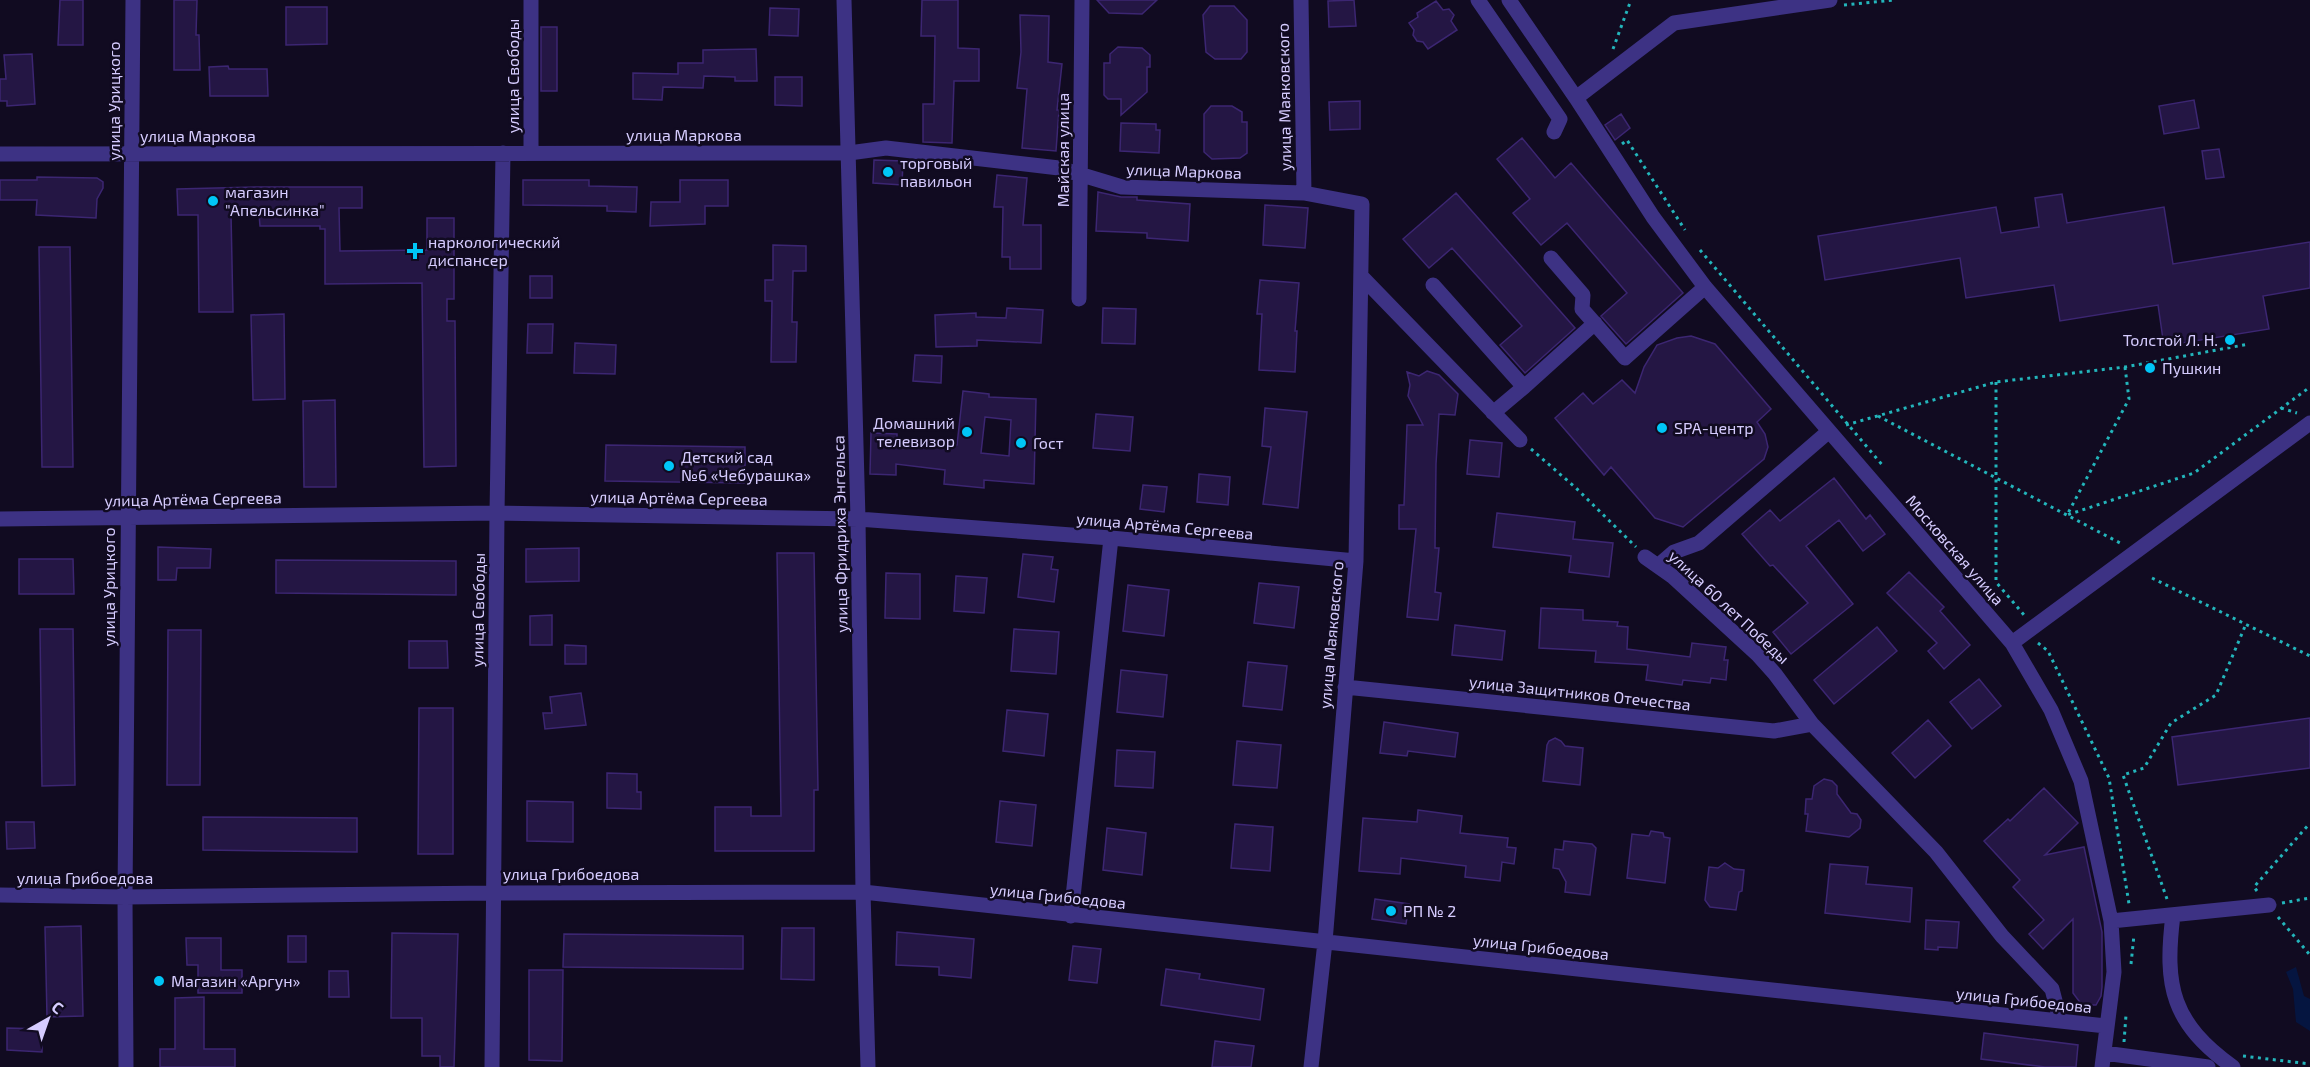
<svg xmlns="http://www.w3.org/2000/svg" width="2310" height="1067" viewBox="0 0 2310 1067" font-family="'Exo 2',sans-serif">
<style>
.water{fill:#051540}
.building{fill:#241644;stroke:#3c2672;stroke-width:1.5;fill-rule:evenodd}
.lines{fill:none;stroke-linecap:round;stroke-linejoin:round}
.path{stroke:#23b5bb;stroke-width:3;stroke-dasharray:3 4.5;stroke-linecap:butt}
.minor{stroke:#3d3284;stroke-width:15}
.poi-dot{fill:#00c6f7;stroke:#110b21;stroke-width:2}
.labels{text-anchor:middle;stroke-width:5;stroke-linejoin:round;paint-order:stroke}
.street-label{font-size:16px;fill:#d6ccff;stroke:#110b21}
.poi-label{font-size:16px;fill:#d6ccff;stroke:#110b21;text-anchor:start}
</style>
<rect width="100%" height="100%" fill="#110b21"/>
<!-- water -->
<path class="water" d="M2296,967L2304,996L2310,999V1031L2296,1022L2293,989L2286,972Z"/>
<!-- building -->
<path class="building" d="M60,0H83V45H58Z
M174,0H197L196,35H199L200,70H174Z
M922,0H958V48L979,49V81H954L952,143L923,142V104H934L935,36H921Z
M1097,0H1157L1142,14L1109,13Z
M1354,0L1356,26L1329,27L1328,1Z
M1436,1L1443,10L1449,9L1454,15L1451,21L1457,30L1428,49L1423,42L1417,41L1413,35L1414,30L1409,23L1418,17L1417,13Z
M1210,6H1234L1247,20V52L1241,59H1215L1206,52L1203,15Z
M286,7H327V44L286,45Z
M770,8L799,9L798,36L769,35Z
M1020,15L1049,16L1048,62L1062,64L1057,110H1059L1056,151L1022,148L1027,89L1017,88L1021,52Z
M541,27H557V91H541Z
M1118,47L1142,48L1150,55V67H1147V92L1121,115V99H1108L1104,95V63H1110V54Z
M756,49L757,81H735V77L704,76L703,88L663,87L662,100L633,99V73L678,74V63H703V50Z
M32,54L35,104L7,106V101H0V79H6L4,55Z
M228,66L229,69H267L268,96H210L209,67Z
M775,77H802V106L775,105Z
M2194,100L2199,128L2164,134L2159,106Z
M1360,101V129L1330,130L1329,102Z
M1211,106H1232L1242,112V122H1247V153L1240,158L1212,159L1204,152V114Z
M1621,114L1630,128L1615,140L1605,125Z
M1121,123L1156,124V130H1160L1159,153L1120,151Z
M1522,138L1555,178L1571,163L1683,293L1626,344L1601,316L1627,293L1567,223L1541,245L1513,213L1530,199L1497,159Z
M2219,149L2224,177L2206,179L2202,151Z
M874,160L903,161L902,185L873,183Z
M997,175L1027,178L1023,225H1041V269H1010V257H1002L1003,207H994Z
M37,177L97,178L103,182V188L97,199L96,218L36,215L37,200H0V180H37Z
M523,180H589V186L637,187L636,212L607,211V206L523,205Z
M680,180H728V206H705V224L650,226L651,202H680Z
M259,187H362V208H339L340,251L427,250V218H454V299H447V321H455L456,466L424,467L422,283L325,284V229H320V226H260L259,214H231L233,312H199L198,215H178L177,189Z
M1098,192L1121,197H1137V200L1190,204L1188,241L1147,238V233L1096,231Z
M1456,193L1575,328L1525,373L1500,345L1522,326L1452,248L1429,268L1403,239Z
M2062,194L2067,223L2164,207L2173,264L2310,242V288L2263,296L2269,329L2164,346L2158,305L2060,321L2054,285L1966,298L1960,258L1825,280L1818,236L1996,207L2001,233L2039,227L2035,198Z
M1265,205L1308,208L1305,248L1263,245Z
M773,245L806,246V271H793L792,322H797L796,362H771L772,301H765V280H773Z
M39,247H70L73,467H42Z
M530,276H552V298H530Z
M1260,280L1299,283L1295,331H1297L1295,372L1259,370L1262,314H1257Z
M1007,308L1043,310L1041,343L977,340V346L936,347L935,315L976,313V317L1006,318Z
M1103,308L1136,309L1135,344L1102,343Z
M284,314L285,399L253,400L251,315Z
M528,324H553L552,353H527Z
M1691,336L1715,344L1771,409L1757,422L1765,434L1768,447L1764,459L1683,527L1655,518L1611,467L1604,475L1555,418L1583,393L1593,404L1622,380L1635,393L1644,367L1657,345L1677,338Z
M575,343L616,345L615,374L574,373Z
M915,355L942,356L941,383L913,381Z
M1427,371L1439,375L1458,394L1455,415L1439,414L1436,464L1435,548H1439L1435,592L1441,593L1438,620L1407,617L1416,529H1399V505H1404L1407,425H1423L1408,396L1410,385L1407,372L1419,376Z
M963,391L989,394V397L1036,399L1034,484L984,480V488L944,484L945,470L896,464V475L870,474L871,433L897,434V438L957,445ZM985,417L1011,420L1009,456L981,453Z
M335,400L336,487H304L303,401Z
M1265,408L1307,412L1298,508L1263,504L1271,447L1262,446Z
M1096,414L1133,417L1130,451L1093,448Z
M1470,440L1502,443L1499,477L1467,474Z
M606,445L745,447V483L605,481Z
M1199,474L1230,477L1228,505L1197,502Z
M1834,478L1866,519L1870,515L1885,534L1863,551L1839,520L1806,546L1853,604L1791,654L1773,632L1808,603L1773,565L1770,566L1742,534L1770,510L1780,521Z
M1143,485L1167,487L1164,512L1140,509Z
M1497,513L1575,522L1573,539L1613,543L1609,577L1569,572L1571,556L1493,547Z
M158,547L211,549L210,568H177L176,580H158Z
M579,548V581L526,582V549Z
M777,553H814L818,790H814V851H715V807H751V816H781Z
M1023,554L1053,557L1051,569L1058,570L1054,602L1018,597Z
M19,559H73L74,594H19Z
M276,560L456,561V595L276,593Z
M1909,572L1944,607L1940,611L1970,645L1944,669L1928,651L1937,643L1887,593Z
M886,573L920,574V619L885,618Z
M956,576L987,578L984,613L954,611Z
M1259,583L1299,587L1294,628L1254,623Z
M1128,585L1169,590L1164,636L1123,631Z
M1541,608L1583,610V620L1618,622L1617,626L1628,627L1627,649L1690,657L1692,643L1726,647L1724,660H1728L1726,680L1711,678L1710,683L1683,680L1682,685L1646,680L1648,665L1595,662L1596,651L1539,648Z
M552,615V645H530V616Z
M1455,625L1505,631L1502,660L1452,655Z
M1877,627L1897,651L1834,704L1814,680Z
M40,629H73L75,785L42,786Z
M1014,629L1059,632L1056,674L1011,671Z
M168,630H201L200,785H167Z
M409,641H447L448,668H409Z
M565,645L586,646V664H565Z
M1248,662L1287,666L1282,710L1243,706Z
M1121,670L1167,675L1163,717L1117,712Z
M1979,679L2001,706L1972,729L1950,702Z
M581,693L586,725L545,729L543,713H552L550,697Z
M419,708H453V854H418Z
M1007,710L1048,714L1044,756L1003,751Z
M2310,718V768L2178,785L2172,737Z
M1928,720L1951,746L1915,778L1892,753Z
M1384,722L1458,733L1455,757L1408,751L1407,756L1380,753Z
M1555,738L1561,741L1565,746L1583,748L1580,785L1543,781L1547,745L1549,741Z
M1237,741L1281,745L1277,788L1233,785Z
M1117,750L1155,752L1153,788L1115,786Z
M607,773L637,774V792H641V809L607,808Z
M1824,779L1832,781L1837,786V794L1851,813L1857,814L1861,820L1860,828L1849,837L1806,831L1808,814H1805L1806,799H1812L1814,786Z
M2044,788L2078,823L2045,855L2084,847L2102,932V987L2101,996L2096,1005H2082L2073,993V919L2043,949L2029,934L2044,920L2013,887L2020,880L1984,841L2008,819L2010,821Z
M527,801L573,802V842L527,841Z
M1000,801L1036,805L1032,846L996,842Z
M1418,810L1462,816L1460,833L1508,838L1507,847L1516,848L1514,864L1502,862L1500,881L1465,877L1466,866L1401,858L1400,874L1359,871L1363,818L1417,822Z
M203,817L357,818V852L203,850Z
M6,822H34L35,848L7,849Z
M1235,824L1273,827L1270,871L1231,868Z
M1107,828L1146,833L1142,875L1103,870Z
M1651,831L1663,833L1664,837L1670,838L1665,883L1627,878L1632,834L1649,836Z
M1564,841L1592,844L1596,848L1590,895L1565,892L1566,882L1559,869L1553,868L1555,849L1563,850Z
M1725,863L1734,869L1744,870L1742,891L1739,892L1736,910L1710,907L1705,900L1709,867L1718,868Z
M1830,864L1868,867L1866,884L1912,888L1910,922L1825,913Z
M1375,899L1409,904L1406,924L1372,919Z
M1926,920L1959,922L1957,948L1938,947V950L1925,949Z
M81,926L83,1016L47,1017L45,927Z
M782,928H814V980L781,979Z
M897,932L974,939L971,978L939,975V967L896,965Z
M392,933L458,934L454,1067H440V1056H422V1018H391Z
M564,934L743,936V969L563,967Z
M288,936H306V962H288Z
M186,938H221V970H242V993H198V965H187Z
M1073,946L1101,949L1097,983L1069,980Z
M1166,969L1200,974L1199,979L1264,989L1260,1020L1161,1005Z
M529,970H563L562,1061L529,1060Z
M329,971H348L349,997H329Z
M204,997V1049H235V1067H160V1049H175V998Z
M7,1028L42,1029V1052L7,1050Z
M1984,1033L2078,1045L2076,1067H2045L1981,1059Z
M1215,1041L1254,1046L1251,1067H1212Z"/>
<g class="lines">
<!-- path -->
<path class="path" d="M1844,5L1895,0
M1613,49L1631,0
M1622,144L1627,140L1685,230
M1700,250L1884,467
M2125,367L2129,399L2067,515L2194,473L2310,387
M1996,382V582L2024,615
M2281,408L2297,413
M1878,416L2122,544
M1846,425L1996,382L2125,367L2249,344
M1531,449L1576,488L1636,547
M2152,578L2310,656
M2038,643L2048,651L2109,778L2129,904
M2257,891L2254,887L2310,823
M2167,899L2123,775L2144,768L2171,723L2216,695L2246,624
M2282,903L2310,898
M2278,917L2310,955
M2131,964L2134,935
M2124,1042L2126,1015
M2243,1056L2310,1064"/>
<!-- minor -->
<path class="minor" d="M531,0V153
M844,0L858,519L863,892L868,1067
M1301,0L1304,193
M1478,0L1560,119L1554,132
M1509,0L1576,98L1674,23L1830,0
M1576,98L1653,217L1705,287L2012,643L2051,710L2081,781L2111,921L2114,972L2102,1067
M0,154L849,153L886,148L1059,168L1122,187L1304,193L1362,204L1356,561L1325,942L1311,1067
M1551,258L1583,295L1582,309L1625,358L1705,287
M1361,276L1520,440
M1433,285L1524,387L1595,323
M1079,299L1082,0
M1493,413L1524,387
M0,519L497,513L858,519L1111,538L1356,561
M1645,557L1672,576L1758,655L1775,674L1812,724L1936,852L2002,936L2052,989L2060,1020
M1659,565L1674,552L1699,543L1828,432
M2012,643L2310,423
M1345,687L1774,731L1812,724
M0,895L125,897L493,893L863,892L2106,1026
M2173,915C2164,987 2172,1023 2233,1067
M1071,916L1111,538
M2111,921L2269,905
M2104,1053L2208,1067
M126,1067L125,897L133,0
M492,1067L497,513L503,153"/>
</g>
<!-- markers -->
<g class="poi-dot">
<circle cx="888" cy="172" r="6"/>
<circle cx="213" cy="201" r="6"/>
<path d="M412 242h6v6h6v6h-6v6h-6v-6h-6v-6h6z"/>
<circle cx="2230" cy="340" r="6"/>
<circle cx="2150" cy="368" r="6"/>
<circle cx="1662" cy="428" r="6"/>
<circle cx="967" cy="432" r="6"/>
<circle cx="1021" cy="443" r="6"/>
<circle cx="669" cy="466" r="6"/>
<circle cx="1391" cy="911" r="6"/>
<circle cx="159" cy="981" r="6"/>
</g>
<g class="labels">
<!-- street labels -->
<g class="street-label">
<text transform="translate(513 76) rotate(-90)" y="6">улица Свободы</text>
<text transform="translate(1284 97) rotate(-91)" y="6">улица Маяковского</text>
<text transform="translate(114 101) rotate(-90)" y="6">улица Урицкого</text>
<text x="684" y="141">улица Маркова</text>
<text x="198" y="142">улица Маркова</text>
<text transform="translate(1063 150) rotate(-90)" y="6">Майская улица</text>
<text transform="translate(1184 171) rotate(2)" y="6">улица Маркова</text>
<text transform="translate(679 498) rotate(1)" y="6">улица Артёма Сергеева</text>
<text transform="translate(193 499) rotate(-1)" y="6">улица Артёма Сергеева</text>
<text transform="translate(1165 526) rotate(5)" y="6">улица Артёма Сергеева</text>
<text transform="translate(840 534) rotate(-91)" y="6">улица Фридриха Энгельса</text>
<text transform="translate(1955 550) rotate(49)" y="6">Московская улица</text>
<text transform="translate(109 587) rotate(-90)" y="6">улица Урицкого</text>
<text transform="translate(1729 607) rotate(43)" y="6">улица 60 лет Победы</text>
<text transform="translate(478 610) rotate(-89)" y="6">улица Свободы</text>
<text transform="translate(1331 635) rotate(-85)" y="6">улица Маяковского</text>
<text transform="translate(1580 693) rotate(6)" y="6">улица Защитников Отечества</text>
<text x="571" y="880">улица Грибоедова</text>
<text x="85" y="884">улица Грибоедова</text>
<text transform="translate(1058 896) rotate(6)" y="6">улица Грибоедова</text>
<text transform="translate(1541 947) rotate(6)" y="6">улица Грибоедова</text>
<text transform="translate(2024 1000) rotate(6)" y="6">улица Грибоедова</text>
</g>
<!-- poi labels -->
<g class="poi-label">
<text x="900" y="169">торговый<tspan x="900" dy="18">павильон</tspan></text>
<text x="225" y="198">магазин<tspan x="225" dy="18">"Апельсинка"</tspan></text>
<text x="428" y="248">наркологический<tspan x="428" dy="18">диспансер</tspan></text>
<text x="2218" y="346" text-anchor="end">Толстой Л. Н.</text>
<text x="2162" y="374">Пушкин</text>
<text x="955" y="429" text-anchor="end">Домашний<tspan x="955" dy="18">телевизор</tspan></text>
<text x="1674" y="434">SPA-центр</text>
<text x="1033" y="449">Гост</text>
<text x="681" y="463">Детский сад<tspan x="681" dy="18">№6 «Чебурашка»</tspan></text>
<text x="1403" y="917">РП № 2</text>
<text x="171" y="987">Магазин «Аргун»</text>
</g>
</g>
<!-- north arrow -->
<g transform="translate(48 1019) rotate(40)" stroke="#110b21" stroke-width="4.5" paint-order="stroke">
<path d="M0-4.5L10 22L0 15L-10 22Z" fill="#d6ccff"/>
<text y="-9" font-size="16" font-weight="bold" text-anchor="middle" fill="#d6ccff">С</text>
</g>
</svg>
